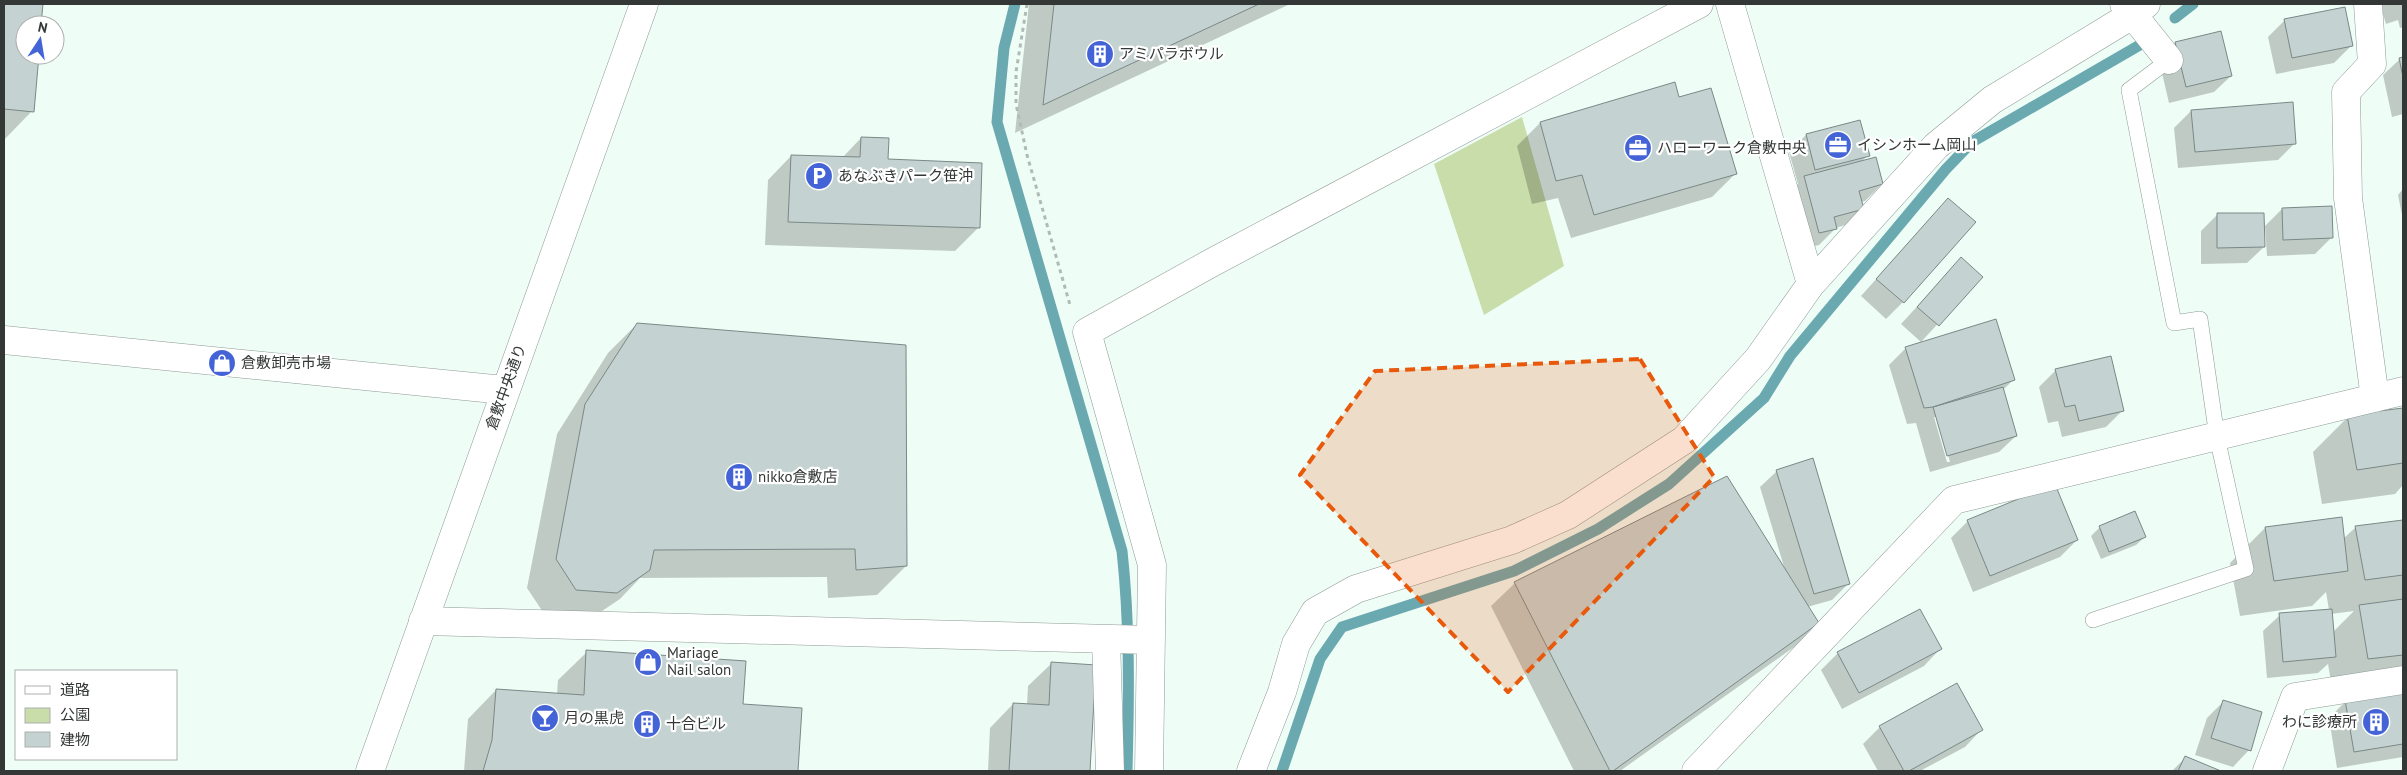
<svg xmlns="http://www.w3.org/2000/svg" width="2407" height="775" viewBox="0 0 2407 775" font-family="'PT Sans','Noto Sans JP',sans-serif">
<style>
.green{fill:#c8dda9}
.shadow{fill:#0003;fill-rule:evenodd}
.lines{fill:none;stroke-linecap:round;stroke-linejoin:round}
.stream{stroke:#6ba9b1;stroke-width:11}
.building{fill:#c4d3d1;stroke:#7a8886}
.service-casing{stroke:#8e9a95;stroke-width:16}
.minor-casing{stroke:#8e9a95;stroke-width:29}
.tertiary-casing{stroke:#8e9a95;stroke-width:29}
.path{stroke:#b0bbb6;stroke-width:3;stroke-dasharray:4 4;stroke-linecap:butt}
.service{stroke:#fff;stroke-width:15}
.minor{stroke:#fff;stroke-width:28}
.tertiary{stroke:#fff;stroke-width:28}
.marked{fill:#e8590c;fill-opacity:0.2;stroke:#e8590c;stroke-width:4;stroke-dasharray:10 6;stroke-linejoin:round}
.labels{text-anchor:middle;stroke-width:4.5;stroke-linejoin:round;paint-order:stroke}
.poi-label{font-size:15px;fill:#333836;stroke:#fff;text-anchor:start}
.street-label{font-size:15px;fill:#333836;stroke:#fff}
</style>
<rect width="100%" height="100%" fill="#effdf7"/>
<!-- green -->
<path class="green" d="M1522,117L1564,266L1484,315L1434,164Z"/>
<!-- shadow -->
<path class="shadow" d="M4,4H42L40,25H25V55H38L32,111L4,140Z
M1029,4H1290L1015,133Z
M2380,4H2403V27L2400,28L2398,20L2386,24Z
M2285,20L2351,46L2334,63L2276,74L2268,37Z
M2220,32L2231,76L2214,92L2169,103L2159,60L2175,43Z
M2403,58V114L2392,117L2383,75L2400,59Z
M1678,98L1735,174L1712,197L1571,238L1558,198L1532,204L1517,146L1540,123Z
M2191,111L2295,143L2278,160L2178,168L2174,128Z
M1806,135L1868,155L1860,163L1882,184L1865,201L1861,202L1862,208L1845,225L1836,228L1819,245L1802,249L1788,194L1798,184L1789,152Z
M861,138L887,160L978,228L955,251L765,245L768,180L791,156L842,158Z
M2403,189V220L2398,195Z
M1948,199L1903,302L1886,319L1861,296Z
M2282,209L2332,237L2315,254L2267,256L2265,226Z
M2217,215L2264,247L2247,263L2201,264V231Z
M1945,276L1981,277L1921,342L1901,324Z
M637,324L906,566L877,595L828,598L827,577L640,578L620,599L587,621L547,618L527,588L557,434L608,353Z
M1906,348L2013,380L2003,390L2016,436L1999,452L1930,472L1916,423L1907,424L1889,365ZM1934,417H1937L1950,462H1947Z
M2056,370L2123,410L2106,427L2062,437L2058,421L2048,423L2039,387Z
M2403,409V485L2395,494L2322,504L2313,452L2348,417Z
M1777,471L1849,583L1832,600L1807,607L1817,623L1794,647L1620,771H1574L1491,606L1515,583L1785,570L1760,487Z
M1968,521L2077,540L2060,557L1973,592L1951,538Z
M2403,521V684L2333,694L2328,664L2318,673L2267,678L2263,631L2280,615L2329,610L2326,592L2312,606L2240,616L2230,563L2265,528L2343,539L2356,527ZM2354,611L2333,632L2331,614Z
M2100,527L2145,537L2136,545L2101,559L2091,536Z
M1919,610L1940,649L1924,666L1842,709L1821,670L1838,653Z
M587,652L742,705L801,709L797,771H464L468,719L496,690L557,695L558,680Z
M1052,663L1095,666L1089,771H988L990,728L1013,704L1027,705L1028,686Z
M2403,692V757L2337,768L2329,718L2346,701Z
M2223,702L2249,750L2233,767L2195,755L2207,718Z
M1880,727L1981,730L1965,747L1920,771H1878L1863,744Z
M2185,758L2218,771H2172Z"/>
<g class="lines">
<!-- stream -->
<path class="stream" d="M1015,4L1004,48L997,122L1122,551C1130,624 1129,697 1127,771
M2175,18L2193,4
M1282,771L1320,659L1342,627L1514,571L1598,529L1669,484L1764,398L1790,356L1946,169L1972,142L2145,42"/>
</g>
<!-- building -->
<path class="building" d="M4,4H43L41,25H25V55H39L34,112L4,109Z
M1054,4H1259L1043,105Z
M2345,7L2353,46L2292,58L2284,19Z
M2221,31L2232,76L2186,87L2175,42Z
M2403,57V77L2399,58Z
M1675,82L1679,97L1711,88L1737,174L1594,215L1582,175L1556,181L1540,122Z
M2293,102L2296,144L2195,152L2191,110Z
M1860,120L1870,156L1815,170L1806,134Z
M861,137L889,138L888,159L982,163L980,228L788,222L791,155L860,157Z
M1876,157L1883,184L1859,191L1864,209L1834,217L1837,229L1819,233L1804,176Z
M1948,198L1976,222L1904,303L1876,279Z
M2332,206L2333,238L2283,240L2282,208Z
M2217,213H2264L2265,247L2217,248Z
M1961,257L1983,277L1939,326L1917,307Z
M1996,319L2015,380L1933,407L1924,408L1905,347Z
M637,323L906,345L907,566L856,570L855,549L654,550L650,570L617,593L576,590L556,559L585,404Z
M2111,356L2124,411L2079,421L2075,405L2065,407L2055,369Z
M2003,387L2017,436L1947,456L1933,407Z
M2403,408V463L2357,470L2347,415Z
M1813,458L1850,584L1814,594L1776,470Z
M1727,476L1819,623L1613,771H1610L1514,582Z
M2055,484L2078,540L1990,576L1967,520Z
M2135,511L2146,537L2109,552L2099,526Z
M2342,517L2348,571L2274,581L2265,527Z
M2403,520V575L2365,580L2355,526Z
M2403,599V655L2368,659L2359,605Z
M1920,609L1942,649L1859,693L1837,652Z
M2332,609L2336,657L2283,662L2279,613Z
M586,650L746,661L743,704L802,708L798,771H483L492,740L496,689L584,695Z
M1051,662L1096,665L1090,771H1009L1013,703L1049,705Z
M1957,683L1983,730L1909,771H1904L1879,726Z
M2403,690V744L2354,752L2345,700Z
M2223,700L2262,712L2251,751L2211,738Z
M2185,756L2221,771H2178Z"/>
<g class="lines">
<!-- service casing -->
<g class="service-casing">
<path id="service" d="M2093,620L2246,569L2217,437L2200,319L2174,323L2129,90L2169,60"/>
</g>
<!-- minor casing -->
<g class="minor-casing">
<path id="minor" d="M1730,4L1811,284
M2124,4L2169,60
M2368,4L2372,64L2346,92L2348,198L2375,398
M423,621L1151,640
M1106,639L1110,771
M1149,771L1152,565L1087,332L1213,262L1699,4
M1251,771L1282,692L1296,644L1315,612L1356,589L1512,540L1568,515L1684,440L1758,359L1811,284L1936,146L1992,100L2132,15L2146,4
M1696,771L1954,500L2403,391
M2267,771L2295,697L2403,680"/>
</g>
<!-- tertiary casing -->
<g class="tertiary-casing">
<path id="tertiary" d="M4,340L504,390
M370,771L644,4"/>
</g>
<!-- path -->
<path class="path" d="M1027,4L1016,72V104L1027,155L1070,305"/>
<!-- service -->
<use href="#service" class="service"/>
<!-- minor -->
<use href="#minor" class="minor"/>
<!-- tertiary -->
<use href="#tertiary" class="tertiary"/>
</g>
<!-- marked area -->
<path class="marked" d="M1640,359L1714,477L1508,692L1300,475L1375,371Z"/>
<!-- icons -->
<defs>
<g id="building-disc" transform="scale(1.4375)"><circle r="9.5" fill="#4363d6" stroke="#fff"/><path d="M-4-6H4V6H1V3H-1V6H-4ZM-2.5-4.3h1.7v1.8h-1.7ZM.8-4.3h1.7v1.8H.8ZM-2.5-1h1.7V.8h-1.7ZM.8-1h1.7V.8H.8Z" fill="#fff"/></g>
<g id="office-disc" transform="scale(1.4375)"><circle r="9.5" fill="#4363d6" stroke="#fff"/><path d="M-6-3h4V-5.5h4V-3h4V5H-6ZM-1-4.5V-3h2v-1.5ZM-6 0V1H6V0Z" fill="#fff"/></g>
<g id="parking-disc" transform="scale(1.4375)"><circle r="9.5" fill="#4363d6" stroke="#fff"/><path d="M-3.5-5.5H1a3.5 3.5 0 0 1 0 7H-1V5.5H-3.5ZM-1-3.4V-.6H.8a1.4 1.4 0 0 0 0-2.8Z" fill="#fff"/></g>
<g id="shop-disc" transform="scale(1.4375)"><circle r="9.5" fill="#4363d6" stroke="#fff"/><path d="M-5-2.5h2.3a2.7 3.5 0 0 1 5.4 0H5L5.5 6h-11ZM-1.5-2.5h3a1.5 2.3 0 0 0-3 0Z" fill="#fff"/></g>
<g id="bar-disc" transform="scale(1.4375)"><circle r="9.5" fill="#4363d6" stroke="#fff"/><path d="M-6-5H6L.8 .8V4.5H3.5V6h-7V4.5H-.8V.8Z" fill="#fff"/></g>
</defs>
<g fill-rule="evenodd">
<use href="#building-disc" x="1100" y="54"/>
<use href="#office-disc" x="1838" y="145"/>
<use href="#office-disc" x="1638" y="148"/>
<use href="#parking-disc" x="819" y="176"/>
<use href="#shop-disc" x="222" y="363"/>
<use href="#building-disc" x="739" y="477"/>
<use href="#shop-disc" x="648" y="662"/>
<use href="#bar-disc" x="545" y="718"/>
<use href="#building-disc" x="2376" y="722"/>
<use href="#building-disc" x="647" y="724"/>
</g>
<g class="labels">
<!-- poi labels -->
<g class="poi-label">
<text x="1119" y="59">アミパラボウル</text>
<text x="1857" y="150">イシンホーム岡山</text>
<text x="1657" y="153">ハローワーク倉敷中央</text>
<text x="838" y="181">あなぶきパーク笹沖</text>
<text x="241" y="368">倉敷卸売市場</text>
<text x="758" y="482">nikko倉敷店</text>
<text x="667" y="658">Mariage<tspan x="667" dy="17">Nail salon</tspan></text>
<text x="564" y="723">月の黒虎</text>
<text x="2357" y="727" text-anchor="end">わに診療所</text>
<text x="666" y="729">十合ビル</text>
</g>
<!-- street labels -->
<g class="street-label">
<text transform="translate(506 387) rotate(-70)" y="5">倉敷中央通り</text>
</g>
</g>
<!-- border -->
<rect width="2407" height="775" fill="none" stroke="#333836" stroke-width="10"/>
<!-- legend -->
<rect x="15" y="670" width="162" height="90" fill="#ffffff" stroke="#adafaf"/>
<rect x="25" y="686" width="25" height="8" fill="#ffffff" stroke="#adafaf"/>
<text x="60" y="695" font-size="15" fill="#333836">道路</text>
<rect x="25" y="708" width="25" height="15" fill="#c8dda9" stroke="#adafaf"/>
<text x="60" y="720" font-size="15" fill="#333836">公園</text>
<rect x="25" y="732" width="25" height="15" fill="#c4d3d1" stroke="#adafaf"/>
<text x="60" y="745" font-size="15" fill="#333836">建物</text>
<!-- north arrow -->
<g transform="translate(40 40) rotate(12)"><circle r="24" fill="#ffffff" stroke="#adafaf"/>
<path d="M0-4L9 19L0 12L-9 19Z" fill="#4363d6"/>
<text y="-8" font-size="14" font-weight="bold" text-anchor="middle" fill="#333836">N</text>
</g>
</svg>
